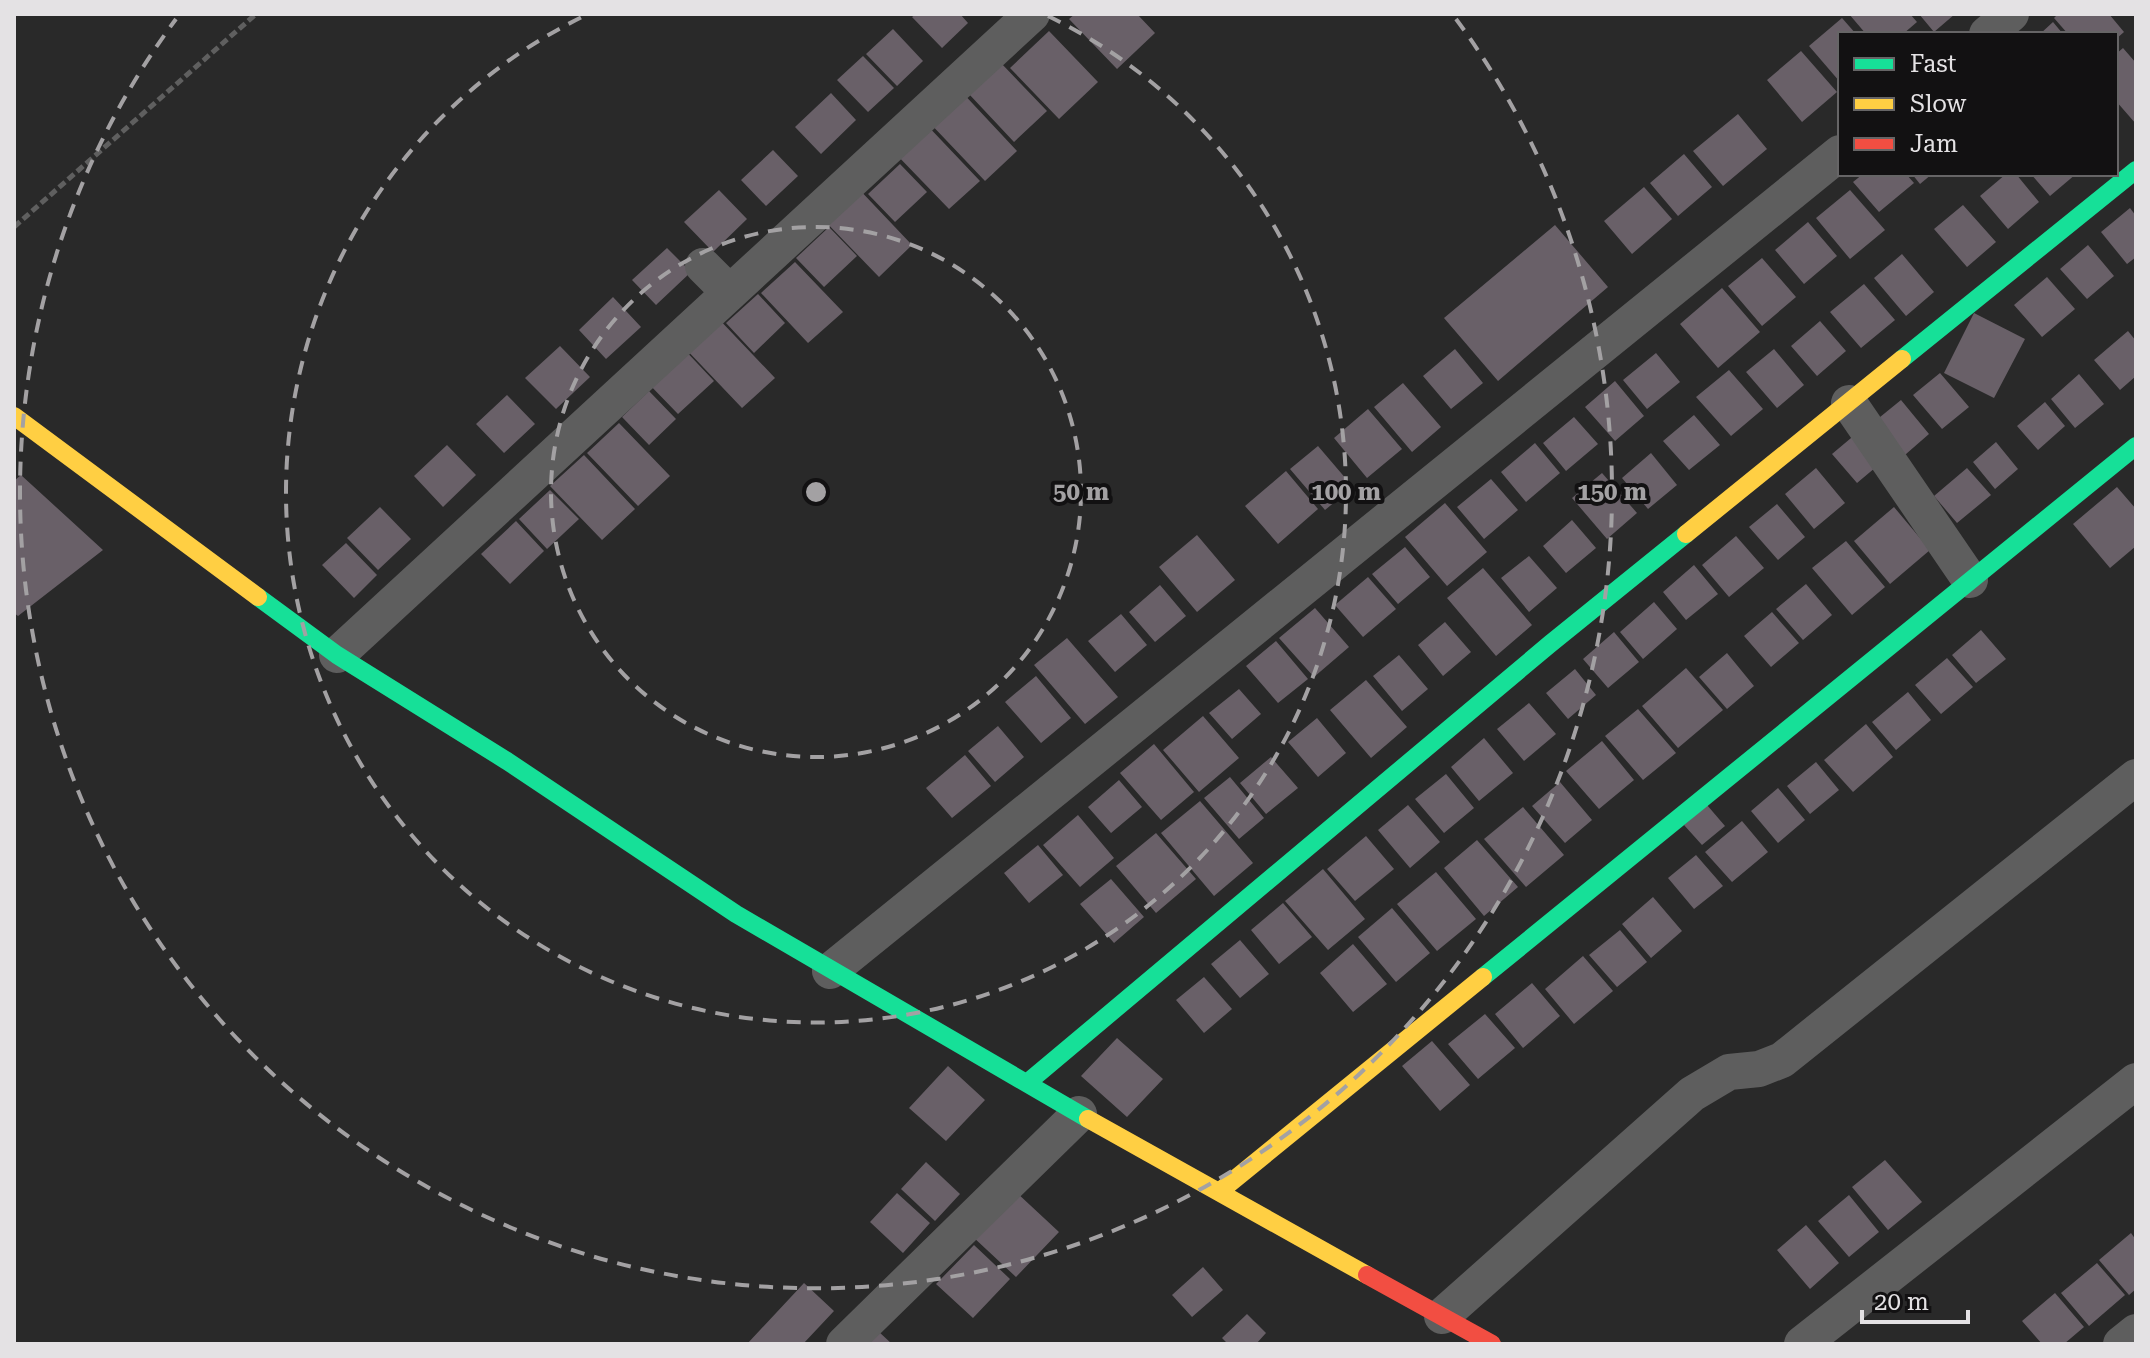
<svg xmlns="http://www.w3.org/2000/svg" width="2150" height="1358" viewBox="0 0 2150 1358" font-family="'Roboto Serif',serif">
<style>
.building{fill:#696068}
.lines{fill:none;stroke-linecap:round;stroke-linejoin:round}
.path{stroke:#5f5f5f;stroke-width:5;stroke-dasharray:8 4;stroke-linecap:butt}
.street{stroke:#5e5e5e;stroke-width:36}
.fast{stroke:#16e098;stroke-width:18}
.slow{stroke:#ffcf43;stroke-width:18}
.jam{stroke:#f24e42;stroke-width:18}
.ring{fill:none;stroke:#a3a1a3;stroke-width:4;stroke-dasharray:14 10}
.centre{fill:#a3a1a3;stroke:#121112;stroke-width:4}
.ring-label{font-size:24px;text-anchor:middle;font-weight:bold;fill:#a3a1a3;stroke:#121112;stroke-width:8;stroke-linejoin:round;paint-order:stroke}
</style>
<rect width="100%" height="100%" fill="#292929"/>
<!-- building -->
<path class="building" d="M916,14H960L968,23L942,48L912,17Z
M1075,14H1137L1155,33L1117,69L1069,19Z
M1849,14H1910L1917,22L1903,34H1866Z
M1919,14H1955L1934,32Z
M2058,14H2109L2124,32L2116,39V34H2068L2054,18Z
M1842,18L1856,34H1840V82L1809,46Z
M2053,22L2063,34H2040Z
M893,29L923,61L897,86L866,54Z
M1049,31L1098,82L1059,119L1010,68Z
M2123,48L2136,63V124L2116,101V54Z
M1801,51L1837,92L1802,122L1767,80Z
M863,56L894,88L868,112L837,80Z
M1000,62L1047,111L1014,142L968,93Z
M959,89L1017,151L985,181L926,119Z
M831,93L856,120L821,154L795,127Z
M1738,114L1767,149L1723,186L1693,151Z
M924,122L980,181L949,209L893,151Z
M773,150L798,176L766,206L741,180Z
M1684,154L1712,187L1678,216L1650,183Z
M900,164L927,192L895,222L868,194Z
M1863,174H1906L1914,183L1879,212L1853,182Z
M1912,174H1932L1920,184Z
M2006,174H2016L2039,202L2008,229L1980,196Z
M2031,174H2076L2050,196Z
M855,185L912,245L879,277L821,217Z
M1644,187L1672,219L1632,254L1604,221Z
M719,190L747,219L713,252L684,222Z
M1850,190L1885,230L1850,259L1816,218Z
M1963,205L1996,242L1967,267L1934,229Z
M2130,208L2136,216V257L2127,264L2101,232Z
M1808,222L1837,256L1804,284L1775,250Z
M1555,225L1608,287L1498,381L1444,318Z
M829,227L857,256L824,287L796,258Z
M2088,245L2114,276L2087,299L2060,269Z
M667,248L691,272L656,305L632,280Z
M1902,254L1934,292L1906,316L1874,278Z
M1762,258L1796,297L1762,326L1728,286Z
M795,262L843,312L808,343L761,293Z
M2047,277L2075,309L2042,337L2014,305Z
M1864,284L1895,320L1861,348L1830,312Z
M1722,288L1760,332L1718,368L1680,324Z
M758,294L785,323L754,353L726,323Z
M613,297L641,327L606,359L579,330Z
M1974,313L2025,339L1994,398L1944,373Z
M715,315L775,378L742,408L683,346Z
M1820,321L1846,351L1817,376L1791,346Z
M2128,331L2136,341V376L2120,390L2094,360Z
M560,346L590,377L556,409L525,378Z
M681,346L714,381L678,414L645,380Z
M1455,349L1483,383L1451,409L1423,376Z
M1774,349L1804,385L1777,408L1746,372Z
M1656,353L1680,382L1647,409L1623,380Z
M1729,370L1763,409L1731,436L1696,397Z
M1940,373L1969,407L1942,429L1913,395Z
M2079,374L2104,404L2075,428L2051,399Z
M1615,381L1644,416L1615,441L1585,407Z
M1403,383L1441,427L1412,452L1374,407Z
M649,391L676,419L649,445L622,417Z
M507,395L535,424L504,453L476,424Z
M1901,400L1929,434L1898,461L1869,426Z
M2045,402L2065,426L2038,450L2017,426Z
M1368,409L1402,449L1367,478L1334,438Z
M1694,415L1720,445L1689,470L1663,441Z
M1574,417L1598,444L1566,471L1543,443Z
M619,423L670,476L638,506L587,453Z
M1857,433L1882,462L1857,483L1832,454Z
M1996,442L2018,469L1995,489L1973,462Z
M1535,443L1560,473L1526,502L1501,472Z
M447,445L476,475L443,507L414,476Z
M1318,446L1353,487L1325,510L1290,469Z
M1651,453L1677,485L1648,509L1622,478Z
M584,455L635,509L602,540L550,486Z
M1816,468L1845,503L1814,529L1785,494Z
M1967,468L1991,495L1957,523L1934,496Z
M1286,471L1318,509L1278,544L1245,506Z
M1602,473L1637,513L1607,539L1572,498Z
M21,475L103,550L18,616L14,613V481Z
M1491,479L1518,510L1484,539L1457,507Z
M2117,487L2136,509V546L2110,568L2073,524Z
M550,490L579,519L547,549L519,519Z
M1445,503L1487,552L1447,586L1405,537Z
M1777,504L1805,537L1778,560L1749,527Z
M380,507L411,539L378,570L347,538Z
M1894,507L1930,550L1890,584L1854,541Z
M1572,520L1596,548L1566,573L1543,546Z
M516,521L544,551L510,584L481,554Z
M1197,535L1235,580L1197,612L1159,567Z
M1736,536L1764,568L1729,597L1702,565Z
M1846,541L1885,587L1852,615L1812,568Z
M346,543L377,575L354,598L322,565Z
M1405,547L1430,577L1398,604L1372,574Z
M1529,556L1557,588L1529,612L1501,578Z
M1694,565L1718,594L1686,620L1663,592Z
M1483,568L1532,625L1496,656L1447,598Z
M1368,577L1396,609L1363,637L1335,605Z
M1806,584L1832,615L1803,640L1776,609Z
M1160,585L1186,616L1155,642L1129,612Z
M1654,602L1677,629L1643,659L1620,632Z
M1315,608L1349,647L1314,677L1279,638Z
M1772,612L1799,643L1771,667L1744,636Z
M1121,614L1147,645L1115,672L1088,641Z
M1445,622L1471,652L1443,676L1418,645Z
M1981,630L2006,659L1976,683L1952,655Z
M1614,632L1639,662L1608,688L1583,659Z
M1067,638L1118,697L1085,724L1034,665Z
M1276,641L1308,679L1278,703L1246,666Z
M1727,653L1754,686L1727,709L1699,677Z
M1399,655L1428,689L1402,711L1373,676Z
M1947,658L1973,687L1941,714L1915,685Z
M1686,668L1723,710L1678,748L1642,706Z
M1575,669L1596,695L1568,719L1546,693Z
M1036,676L1071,718L1041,743L1005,702Z
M1366,680L1407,727L1371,758L1330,710Z
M1239,689L1261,714L1232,739L1209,713Z
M1908,692L1931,720L1896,750L1872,722Z
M1529,703L1556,734L1524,761L1497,729Z
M1638,709L1676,753L1643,780L1605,736Z
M1203,716L1239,758L1199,792L1163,750Z
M1317,718L1346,753L1318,777L1288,742Z
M1866,724L1893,757L1853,792L1824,760Z
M998,726L1024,757L995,782L968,751Z
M1484,738L1513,773L1479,801L1451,767Z
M1602,741L1634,780L1599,809L1566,771Z
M1154,744L1194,792L1161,820L1120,773Z
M965,755L991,786L952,818L926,788Z
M1271,757L1298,788L1266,814L1240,783Z
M1816,762L1839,790L1810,814L1787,786Z
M1446,774L1474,808L1444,833L1415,799Z
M1230,777L1264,818L1239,839L1204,798Z
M1119,780L1142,807L1111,833L1088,807Z
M1560,782L1592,820L1565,843L1532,806Z
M1778,788L1805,820L1778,843L1751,811Z
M1200,801L1253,863L1214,896L1161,833Z
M1408,805L1440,842L1410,868L1378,830Z
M1707,805L1725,826L1702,845L1684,825Z
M1523,807L1564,855L1526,887L1484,839Z
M1078,815L1114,858L1080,887L1043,845Z
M1742,821L1768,852L1732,882L1705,852Z
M1156,833L1196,879L1156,913L1116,866Z
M1366,836L1394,869L1355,901L1327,869Z
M1477,840L1518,887L1484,916L1444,868Z
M1038,845L1063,875L1029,903L1004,873Z
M1696,855L1723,886L1694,909L1668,878Z
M1323,869L1365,919L1328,950L1285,901Z
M1436,872L1476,919L1437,951L1397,904Z
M1111,879L1144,917L1114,943L1080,904Z
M1653,897L1682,931L1651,958L1622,924Z
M1283,903L1312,937L1279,964L1251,930Z
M1392,908L1430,953L1396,982L1358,937Z
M1620,930L1647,962L1617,987L1589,955Z
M1240,940L1269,974L1240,998L1211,964Z
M1353,944L1387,984L1353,1012L1320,973Z
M1583,956L1613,991L1574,1024L1545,989Z
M1204,977L1232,1009L1204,1033L1176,1000Z
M1532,983L1560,1016L1523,1048L1495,1014Z
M1485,1014L1515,1048L1478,1079L1448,1044Z
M1117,1038L1163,1079L1127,1117L1081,1076Z
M1432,1041L1470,1085L1440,1111L1402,1066Z
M948,1066L985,1100L946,1141L909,1108Z
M1885,1160L1922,1202L1888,1230L1852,1187Z
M926,1162L960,1194L935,1221L901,1189Z
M1015,1191L1059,1232L1016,1277L972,1236Z
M897,1193L930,1223L903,1253L870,1222Z
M1849,1195L1879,1232L1849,1257L1818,1221Z
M1806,1225L1839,1263L1810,1289L1777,1250Z
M2131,1233L2136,1240V1289L2129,1295L2099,1260Z
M974,1245L1010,1279L973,1318L936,1284Z
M2097,1263L2125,1295L2089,1326L2061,1293Z
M1203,1267L1223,1290L1192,1317L1172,1295Z
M804,1283L834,1311L803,1344H747Z
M2055,1293L2084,1327L2064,1344H2042L2022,1321Z
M1247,1314L1266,1333L1256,1344H1228L1222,1338Z
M878,1331L892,1344H866Z"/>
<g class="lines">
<!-- path -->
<path class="path" d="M14,227L256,14"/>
<!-- street -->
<path class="street" d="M1987,34L2011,14
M703,266L729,292
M1849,403L1970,580
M337,655L1032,14
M830,971L1840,153
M1442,1316L1692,1094L1729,1072L1759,1069L1782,1060L2136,777
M844,1344L1079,1114
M1802,1344L2136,1081
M2121,1344L2136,1332"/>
<!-- fast -->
<path class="fast" d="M1902,359L2136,170
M258,597L337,655L507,761L736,914L1088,1119
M1483,977L2136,446
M1027,1083L1550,644L1686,534"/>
<!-- slow -->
<path class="slow" d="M14,416L258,597
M1686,534L1902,359
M1088,1119L1367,1275
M1219,1192L1483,977"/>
<!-- jam -->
<path class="jam" d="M1367,1275L1492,1344"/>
</g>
<!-- distance rings -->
<g class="ring">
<circle cx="816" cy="492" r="265"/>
<path d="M1048 16A530 530 0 1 1 584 16"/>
<path d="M1456 19A796 796 0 1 1 176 19"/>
</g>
<circle cx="816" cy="492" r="12" class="centre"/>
<g class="ring-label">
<text x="1081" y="500">50 m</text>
<text x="1346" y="500">100 m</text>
<text x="1612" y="500">150 m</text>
</g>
<!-- border -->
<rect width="2150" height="1358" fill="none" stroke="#e4e2e4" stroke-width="32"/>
<!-- legend -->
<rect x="1838" y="32" width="280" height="144" fill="#121112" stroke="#666566" stroke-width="2"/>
<rect x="1854" y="58" width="40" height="12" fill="#16e098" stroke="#666566" stroke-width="2"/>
<text x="1910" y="72" font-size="24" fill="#e4e2e4">Fast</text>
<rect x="1854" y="98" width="40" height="12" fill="#ffcf43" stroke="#666566" stroke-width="2"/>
<text x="1910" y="112" font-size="24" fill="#e4e2e4">Slow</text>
<rect x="1854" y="138" width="40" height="12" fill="#f24e42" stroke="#666566" stroke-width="2"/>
<text x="1910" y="152" font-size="24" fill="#e4e2e4">Jam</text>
<!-- scale -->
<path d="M1862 1310v12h106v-12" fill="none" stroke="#e4e2e4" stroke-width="4"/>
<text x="1874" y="1310" font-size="24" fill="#e4e2e4" stroke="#121112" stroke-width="6" paint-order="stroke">20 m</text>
</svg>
